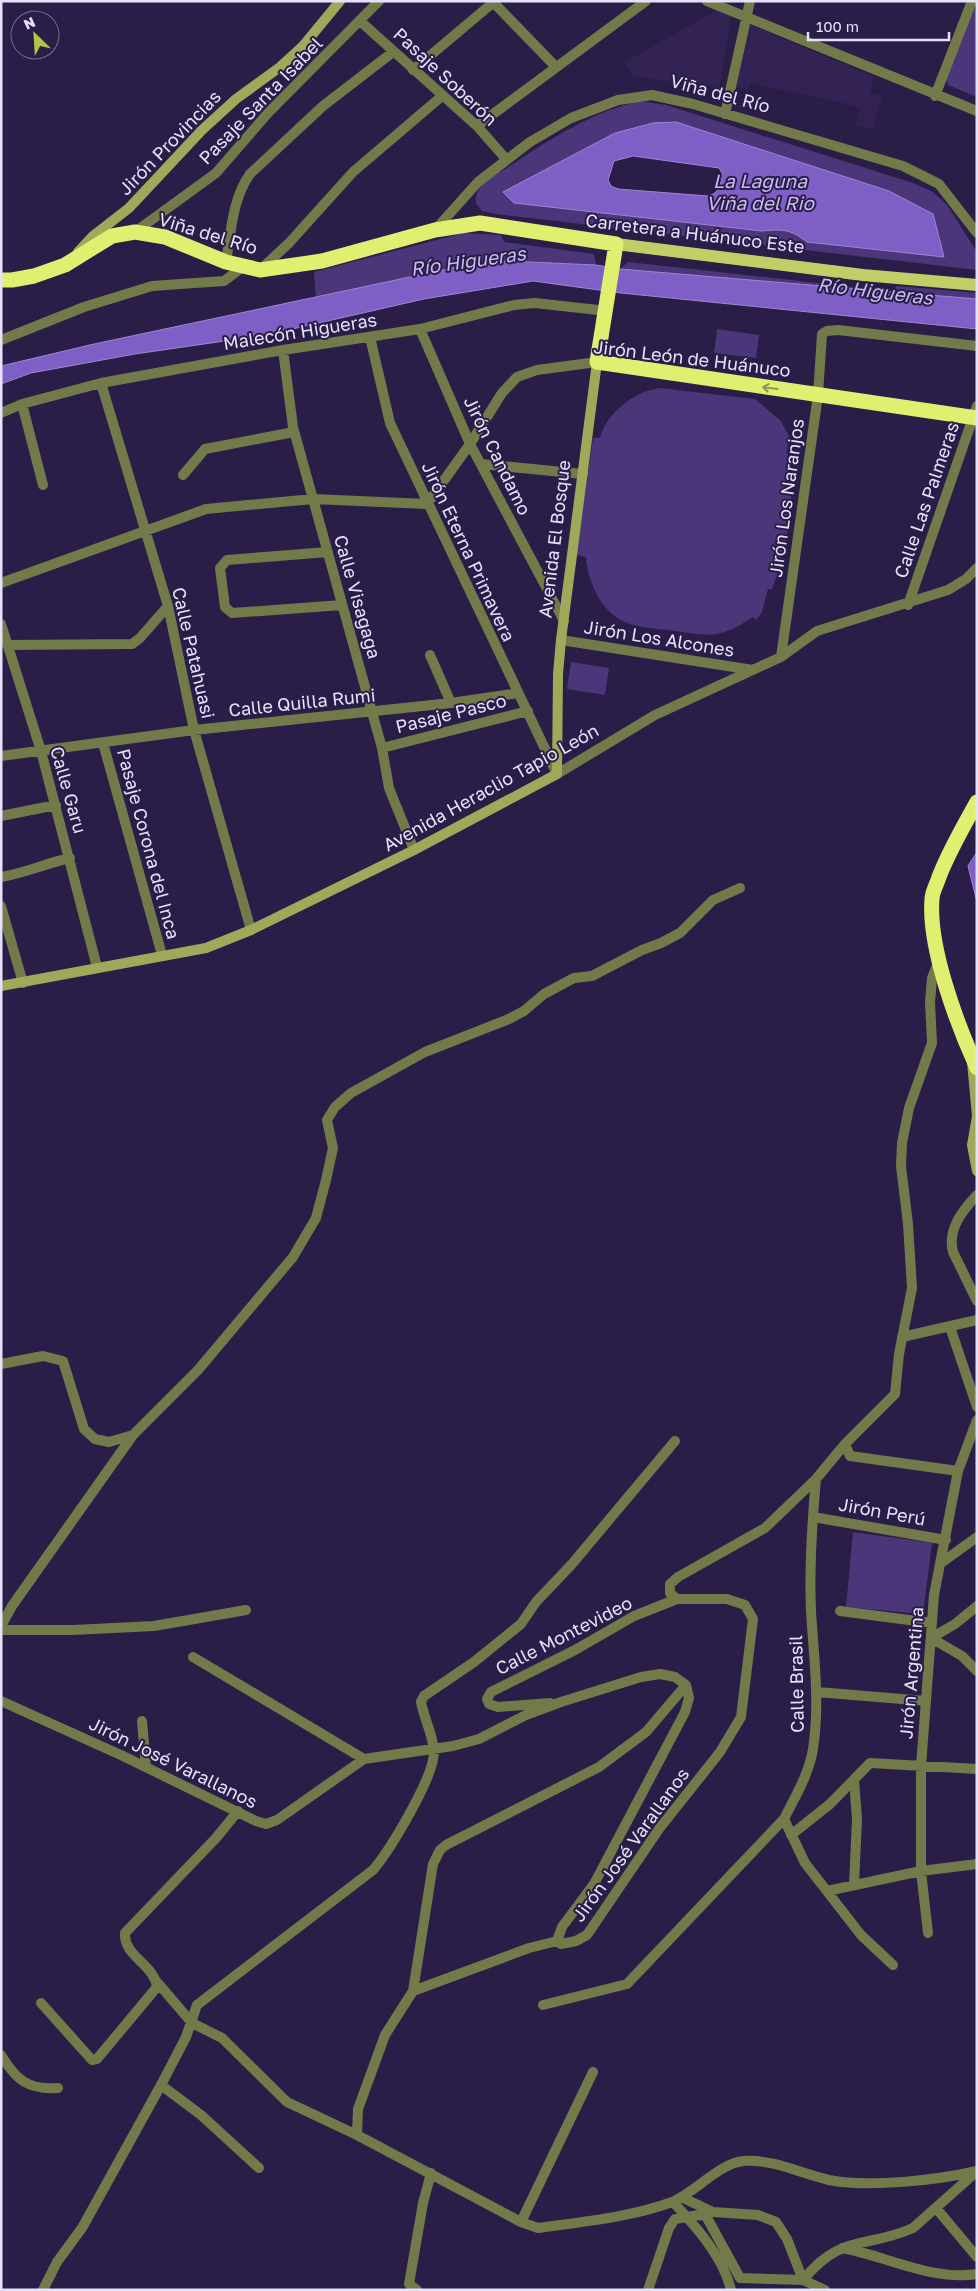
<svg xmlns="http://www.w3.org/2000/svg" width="978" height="2291" viewBox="0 0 978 2291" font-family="'Golos Text',sans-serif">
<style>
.built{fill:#322354}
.green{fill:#4b367a;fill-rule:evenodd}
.water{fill:#7e5fc5;stroke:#9e86d6;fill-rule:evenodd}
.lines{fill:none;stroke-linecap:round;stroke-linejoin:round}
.street{stroke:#737a4a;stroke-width:10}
.secondary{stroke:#9fa95a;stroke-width:10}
.primary{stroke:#c1ce66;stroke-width:12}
.highway{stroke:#e0ef6f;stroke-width:15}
.oneway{stroke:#8e905d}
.labels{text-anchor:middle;stroke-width:4;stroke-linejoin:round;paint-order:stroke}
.street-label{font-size:18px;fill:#e7e1fd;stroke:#2a1d47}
.water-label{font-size:19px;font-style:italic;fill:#c7bcf0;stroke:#2a1d47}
</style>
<rect width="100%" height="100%" fill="#2a1d47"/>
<!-- built -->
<path class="built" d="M717,10L730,14L731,17L719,88L632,76L625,62Z
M749,24L874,77L870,93L882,96L872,130L855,124L860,107L751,83L748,89L733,87Z"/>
<!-- green -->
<path class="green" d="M974,9L977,10V97L948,85L946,80Z
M640,101L666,105L913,183L933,192L947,205L977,252V270L496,214L482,211L476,203C476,195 477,191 482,185C489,177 501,172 510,166C550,139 594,111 640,101ZM676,122L889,191L944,257L807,242C790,229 783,229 762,231L514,203L504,192L615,133L653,123Z
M463,233L501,235L504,242L594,254L596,265L506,261L462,266L316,298L314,272Z
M628,262L890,291L897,286L977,293V299L620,269Z
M717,329L759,335L756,358L714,353Z
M659,388L755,399L780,420L789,436L787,451L791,468V513L781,564L772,589H768L762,612L756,620L753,617C719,640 708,636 669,630C657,629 645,628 634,625C605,619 588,586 586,557L576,555L593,438H600C607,412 634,392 659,388Z
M571,662L609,668L605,695L567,689Z
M853,1532L932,1543L923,1614L846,1607Z"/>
<!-- water -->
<path class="water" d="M676,122L889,191L933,214L944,257L807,242C790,229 783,229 762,231L514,203L503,192L615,133L653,123ZM633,156L719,168L722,173C721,184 720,193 708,196L618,189L611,186L608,180L614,161Z
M506,261L596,265L620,269L977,299V329L621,293L533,281L424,299L266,335L135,354L31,373L1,384V366L94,344L462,266Z
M977,852V902L968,866Z"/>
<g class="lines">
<!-- street -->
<path class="street" d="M707,1L977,111
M494,3L556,67
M360,21L477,126L506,159
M413,70L495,1
M935,96L972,1
M725,114L750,1
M477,126L646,1
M435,230L478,182L530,142L571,118L618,100L652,95L693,104L903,166L939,184L977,233
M135,232L216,173L268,113L379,1
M226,262C231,233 232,199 250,174L323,106L393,52
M261,269L289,243L353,172L442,96
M420,329L470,444L564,621
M370,337L390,423L557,774L655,715L781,657L817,631L948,590L966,579L977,568
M1,340L84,307L152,286L224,281L244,266
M283,350L293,427L382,748L389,788L414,850
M101,383L168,606L194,730L251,930
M22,404L43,485
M1,413L22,404L101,383L283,350L420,329L514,305L535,303L607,311
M481,464L583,474
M183,475L205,449L294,432
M328,552L227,560L220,568L225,607L232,613L342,605
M1,583L206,509L313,499L427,504L470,444L502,393L517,377L537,370L597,362
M908,605L977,406
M1,624L41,751L97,967
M561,640L753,670
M7,645L132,644L140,638L168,606
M430,655L451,703
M781,657L818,395L822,334L827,331L838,330L977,346
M103,743L162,955
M382,748L528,711
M1,756L194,730L451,703L518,693
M1,816L56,805
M1,877C25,873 47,863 70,858
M1,906L23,983
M977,1195C963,1210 947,1229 953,1252L977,1301
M950,1327L977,1407
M902,1337L977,1320
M1,1364L43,1356L63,1361L84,1429L95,1439L109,1442L133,1435L198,1370L293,1257L316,1218L326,1180L333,1148L327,1120L335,1107L351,1093L425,1052L509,1019L524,1011L544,994L574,978L592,976L642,950L661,943L680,933L713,900L740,888
M845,1444L850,1456L958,1471
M816,1479C812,1523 809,1568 811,1612C814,1658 820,1703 813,1749C809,1774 795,1797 784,1819L805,1863L861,1935L893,1965
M813,1517L946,1540
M941,1563L977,1537
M977,1606L955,1624L931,1638L962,1656L977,1671
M840,1611L932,1623
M1,1626L12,1606L133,1435
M1,1630H73L154,1626L246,1610
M193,1657L364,1759
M817,1692L926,1701
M1,1701L123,1756L256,1821L266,1824L277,1820L364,1759L453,1746L479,1739L526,1715L561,1702L641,1677L660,1674L675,1677L686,1685L689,1698L685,1712L594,1884L562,1927L557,1941L561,1944L576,1941L587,1935L659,1829L720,1752L741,1717L753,1619L745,1605L727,1599H677L670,1593V1584L678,1577L765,1528L816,1479L845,1444L895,1394L899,1354L912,1288L908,1224L901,1166L902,1143L909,1108L932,1043L930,1002L932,978L939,960
M550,1703L498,1707L489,1704L487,1699L491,1692L575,1650L634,1616L677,1599
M142,1721L146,1767
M791,1835L830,1804L870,1763L977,1769
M854,1885L857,1819L854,1780
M827,1891L921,1871L977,1864
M928,1933L921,1871V1766L934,1595L958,1471L977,1420
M557,1941L529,1948L413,1991L385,2035L358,2109L357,2135L521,2222L538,2228C580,2222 632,2217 672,2202C695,2193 719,2163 744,2161C773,2159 802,2174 829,2180C870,2188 937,2180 977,2171
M157,1982L192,2023L222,2038L287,2102L357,2135
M413,1991L433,1864L440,1850L446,1845L599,1767L646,1732L686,1685
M41,2003L92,2060L97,2059L157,1987C155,1965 123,1956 125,1933L216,1838L238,1811
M543,2005L627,1984L784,1819
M1,2055C16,2080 28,2090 58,2088
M161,2085L201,2115L259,2168
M681,2197L713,2212L758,2215L776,2222L787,2239L803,2280
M673,2202C695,2226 723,2256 731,2290
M936,2208L977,2257
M521,2222L593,2072
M842,2248C887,2256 931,2281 977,2274
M803,2280C841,2233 866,2249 913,2228L976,2172
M43,2290L57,2262L82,2228L161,2085L186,2037L197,2005L373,1870C390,1850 435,1776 434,1751C433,1735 424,1718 421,1702L424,1696L474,1662L521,1624L536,1602L572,1564L675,1441
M417,2290L409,2284L423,2203L431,2173
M648,2290L669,2228L675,2219L699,2215L706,2216L740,2278L803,2280L825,2290"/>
<!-- secondary -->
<path class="secondary" d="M78,252L93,236L129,208L202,130L236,99L280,67L303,46L340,1
M1,986L206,948L251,930L414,850L557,774L558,674L561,640L597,362
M972,1062L977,1116L972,1145L977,1171"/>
<!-- primary -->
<path class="primary" d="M616,244L863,275L977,285"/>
<!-- highway -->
<path class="highway" d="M1,280H12L34,276L65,265L112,236L135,232L165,237L226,262L260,270L322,261L435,230L480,223L616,244L597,362L977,418
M977,802C963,827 949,851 939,877C937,884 932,892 932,899C928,947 957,1024 977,1068"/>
</g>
<!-- one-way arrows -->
<defs><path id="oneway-shaft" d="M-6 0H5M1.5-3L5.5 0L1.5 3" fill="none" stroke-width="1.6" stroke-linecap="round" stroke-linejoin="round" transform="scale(1.25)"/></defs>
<use class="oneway" href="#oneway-shaft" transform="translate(770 388) rotate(-172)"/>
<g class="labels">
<!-- street labels -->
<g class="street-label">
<text transform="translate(445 77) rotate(43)" y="6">Pasaje Soberón</text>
<text transform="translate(720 94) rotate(15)" y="6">Viña del Río</text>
<text transform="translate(261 101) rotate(-46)" y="6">Pasaje Santa Isabel</text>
<text transform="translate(170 143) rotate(-46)" y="6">Jirón Provincias</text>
<text transform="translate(208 234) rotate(17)" y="6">Viña del Río</text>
<text transform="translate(695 234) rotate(7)" y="6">Carretera a Huánuco Este</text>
<text transform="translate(300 332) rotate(-9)" y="6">Malecón Higueras</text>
<text transform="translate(692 359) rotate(7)" y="6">Jirón León de Huánuco</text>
<text transform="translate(497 456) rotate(64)" y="6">Jirón Candamo</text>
<text transform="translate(787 498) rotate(-82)" y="6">Jirón Los Naranjos</text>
<text transform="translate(927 500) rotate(-71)" y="6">Calle Las Palmeras</text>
<text transform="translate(555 539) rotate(-83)" y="6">Avenida El Bosque</text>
<text transform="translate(468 552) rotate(65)" y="6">Jirón Eterna Primavera</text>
<text transform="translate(357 597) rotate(74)" y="6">Calle Visagaga</text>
<text transform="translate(659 639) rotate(9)" y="6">Jirón Los Alcones</text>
<text transform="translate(193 653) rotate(77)" y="6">Calle Patahuasi</text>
<text transform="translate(302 703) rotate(-6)" y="6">Calle Quilla Rumi</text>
<text transform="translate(451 714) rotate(-14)" y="6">Pasaje Pasco</text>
<text transform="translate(491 788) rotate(-29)" y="6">Avenida Heraclio Tapio León</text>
<text transform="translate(68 790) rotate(74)" y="6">Calle Garu</text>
<text transform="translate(148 844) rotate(75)" y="6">Pasaje Corona del Inca</text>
<text transform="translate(882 1512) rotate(10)" y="6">Jirón Perú</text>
<text transform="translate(564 1636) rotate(-27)" y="6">Calle Montevideo</text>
<text transform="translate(912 1673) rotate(-85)" y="6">Jirón Argentina</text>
<text transform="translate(797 1684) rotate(-91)" y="6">Calle Brasil</text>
<text transform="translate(173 1763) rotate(26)" y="6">Jirón José Varallanos</text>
<text transform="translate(631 1845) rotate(-54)" y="6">Jirón José Varallanos</text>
</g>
<!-- water labels -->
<g class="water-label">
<text x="760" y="188">La Laguna<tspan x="760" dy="22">Viña del Rio</tspan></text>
<text transform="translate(468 261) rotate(-8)" y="7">Río Higueras</text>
<text transform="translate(875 291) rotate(7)" y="7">Río Higueras</text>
</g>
</g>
<!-- border -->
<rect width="978" height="2291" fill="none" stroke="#e7e1fd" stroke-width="5"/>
<!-- north arrow -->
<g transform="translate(35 35) rotate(335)"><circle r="24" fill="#2a1d47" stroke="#766b90"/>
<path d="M0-4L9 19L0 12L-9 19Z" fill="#b5c249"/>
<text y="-8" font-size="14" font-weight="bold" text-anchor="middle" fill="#e7e1fd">N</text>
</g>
<!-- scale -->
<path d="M808 32v8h141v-8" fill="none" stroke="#e7e1fd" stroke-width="2.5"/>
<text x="816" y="32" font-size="15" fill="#e7e1fd" stroke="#2a1d47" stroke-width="4" paint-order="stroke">100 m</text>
</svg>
